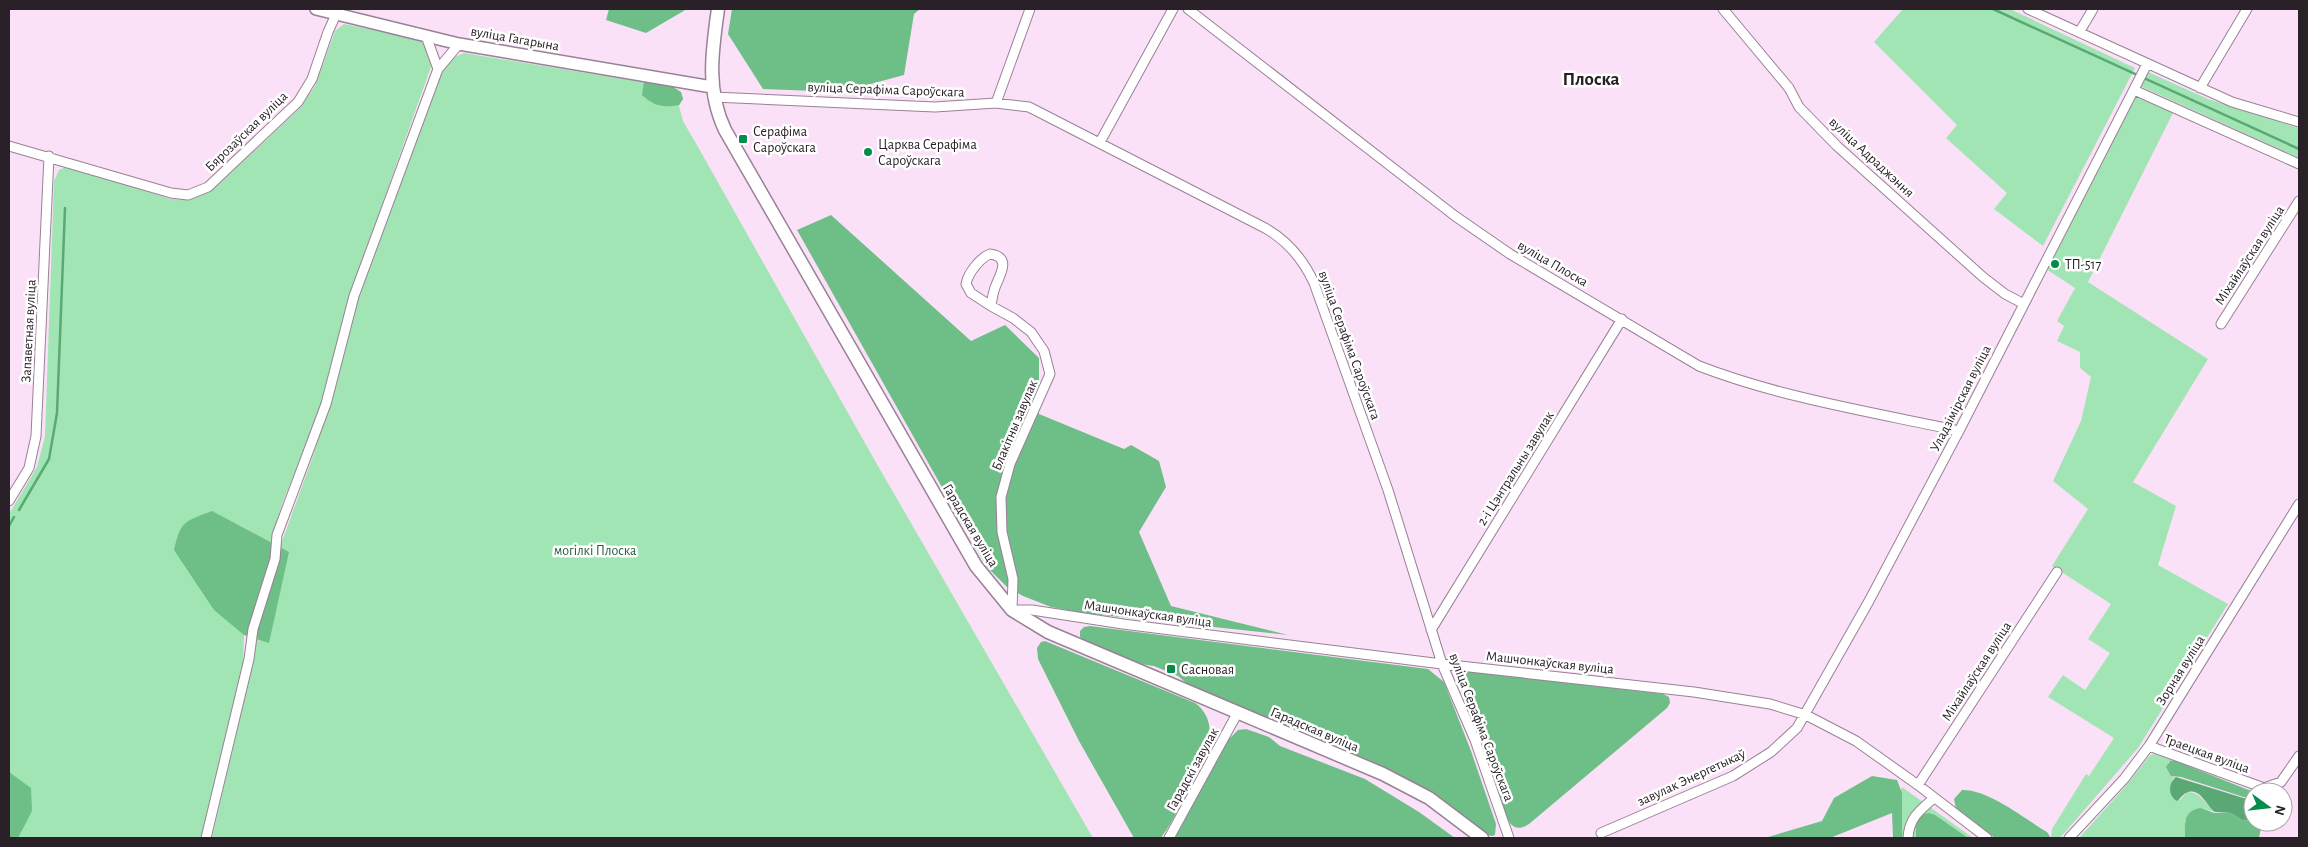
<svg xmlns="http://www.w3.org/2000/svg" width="2308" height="847" viewBox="0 0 2308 847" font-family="'Alegreya Sans',sans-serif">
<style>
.green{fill:#a2e5b5}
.forest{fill:#6ebe88}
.water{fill:#5aa974}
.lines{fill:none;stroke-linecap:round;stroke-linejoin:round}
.stream{stroke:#5aa974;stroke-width:2.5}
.minor-casing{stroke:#998196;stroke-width:11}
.tertiary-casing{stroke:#998196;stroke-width:14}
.secondary-casing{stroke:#998196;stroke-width:15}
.minor{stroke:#fff;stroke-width:9}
.tertiary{stroke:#fff;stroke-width:11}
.secondary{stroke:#fff;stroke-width:12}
.poi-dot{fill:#028d4b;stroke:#fff;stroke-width:2}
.labels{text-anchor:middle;stroke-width:5;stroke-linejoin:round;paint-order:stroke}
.street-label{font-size:14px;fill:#292028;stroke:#fff}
.poi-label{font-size:14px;fill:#292028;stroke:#fff;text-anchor:start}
.park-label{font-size:14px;fill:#235c39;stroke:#fff}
.district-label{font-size:19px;font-weight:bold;fill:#292028;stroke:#fff}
</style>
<rect width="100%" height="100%" fill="#fbe1f8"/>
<!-- green -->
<path class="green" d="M1903,9H2010L2135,68L2043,246L1994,209L2007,193L1946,138L1957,125L1874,42Z
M344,24L420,40L428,49L432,64L350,295L322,405L282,504L244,635L243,667L203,838H9V514L37,467L45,436L54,181L59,170L68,166L170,199C188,201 201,197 216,187L300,108L315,86L335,31Z
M464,53L673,87L681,92L683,99L679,106L683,121L698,147L874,459L1093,838H212L251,670L256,639L280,547L312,459L339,369L357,303L440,74L453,58Z
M2148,72L2208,99L2299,128V158L2140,86Z
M2134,96L2173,113L2088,282L2208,359L2133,482L2176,506L2158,565L2228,604L2138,748L2060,838H2051L2052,829L2086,774L2089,776L2114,738L2048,697L2063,675L2085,690L2110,653L2088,639L2111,604L2052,566L2088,509L2053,481L2081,421L2091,377L2080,368V352L2057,341L2064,326L2057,321L2075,288L2046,269Z
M2154,754L2176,761L2168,762L2171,776L2176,777L2172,779L2180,800L2187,792C2205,792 2206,810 2221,814L2201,808L2185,821V838H2079L2125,787L2150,755Z
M1902,787L1973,838H1893V812Z"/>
<!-- forest -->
<path class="forest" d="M609,9H687L646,33L606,20Z
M732,9H920L914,14L904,75L841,92L763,89L728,34Z
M644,82L673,87L681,92L683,99L679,105C663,108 654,106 642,95Z
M831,215L971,341L1005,325L1039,358V414L1124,449L1131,445L1159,461L1166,487L1139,532L1171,606L1288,635L1083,613L1051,607L1023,596L1007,587L988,568L979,553L797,230Z
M212,511L289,552L269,643L244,635L214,610L174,550C181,520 184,522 212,511Z
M1090,626L1428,669L1444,682L1471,751L1496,824L1495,835L1492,836L1484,834L1439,799L1192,688L1178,676L1154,666L1134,663L1087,642L1080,637V631L1084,627Z
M1045,641L1195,703C1215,717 1213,744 1199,762C1194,769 1188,773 1185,781C1182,788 1183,796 1180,804C1176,815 1168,828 1161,838H1134L1079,741L1038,659L1037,648L1041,642Z
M1473,671L1663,694L1669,697L1670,703L1667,708L1529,824C1519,830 1513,829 1507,819L1462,693L1460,680L1467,672Z
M1246,729L1269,737L1280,746L1365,779L1419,812L1455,838H1175L1227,741L1238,730Z
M2170,761H2176L2251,791L2253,792V800L2181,777L2171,776L2166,767Z
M9,772L31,788L32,811L18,838H9Z
M1872,776L1897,780L1902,793V838H1893L1892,813L1830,838H1765L1822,821L1834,798Z
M1962,790C1988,789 2025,819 2047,832L2051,838H1995L1956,809L1954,799Z
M2201,808L2214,813H2231L2242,820L2253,821L2261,828L2259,838H2185C2185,824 2183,810 2201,808Z
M1929,813L1935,815L1968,838H1916V823L1923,814Z"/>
<!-- water -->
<path class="water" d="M2176,777L2253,801V821L2242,820L2231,813L2215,812C2207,807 2200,786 2186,793C2183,794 2180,799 2177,801C2168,796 2168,783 2176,777Z"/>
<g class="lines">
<!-- stream -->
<path class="stream" d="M1993,9L2299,149
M19,510L49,459L57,413L65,208
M9,526L14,517"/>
<!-- minor casing -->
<g class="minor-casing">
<path id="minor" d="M1188,9L1455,216L1510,254L1699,366C1782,398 1872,412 1959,431
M1723,9L1789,88L1799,107L1837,146L1983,277L2005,294L2024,304
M2028,9L2232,102L2299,122
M2080,31L2093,9
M426,36L438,69
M2200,88L2247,9
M2134,90L2299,164
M713,97L935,107L996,103L1029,107L1265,228C1288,241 1303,259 1314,283L1388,490L1442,664L1475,740L1509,838
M996,103L1030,9
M1100,142L1173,9
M9,146L171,193L188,195L208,187L298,102L312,79L328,32L338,10
M991,306L971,293L966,284C968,273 980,258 990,254C1011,257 1001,273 996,285C993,292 992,299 991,306L1013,318L1031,332L1044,351L1050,374L1010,464L1001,497L1002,532L1013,579L1012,610H1032L1123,624L1442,664L1694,692L1770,704L1806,715L1856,741L1918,785L1987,838
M2221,324L2299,201
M9,501L29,468L36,436L49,156
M1431,630L1622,319
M2149,746L2264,788L2281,782L2299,756
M1918,785L2057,572
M1601,833L1733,776L1771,752L1797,728L1869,601L1959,431L2147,64
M206,838L249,659L253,629L275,559L277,535L326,404L354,296L438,69L459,44
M1169,838L1238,712
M1908,838C1909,818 1920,810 1934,798
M2069,838L2124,779L2149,746L2299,504"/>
</g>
<!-- tertiary casing -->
<g class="tertiary-casing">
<path id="tertiary" d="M316,9L459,44L712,87"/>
</g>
<!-- secondary casing -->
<g class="secondary-casing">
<path id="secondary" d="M718,9C712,51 706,90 725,130L976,566L1012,610L1048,632L1383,774L1429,798L1482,838"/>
</g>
<!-- minor -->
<use href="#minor" class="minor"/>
<!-- tertiary -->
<use href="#tertiary" class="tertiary"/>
<!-- secondary -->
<use href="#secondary" class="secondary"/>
</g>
<!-- markers -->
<g class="poi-dot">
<rect x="738" y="134" width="10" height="10" rx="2.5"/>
<circle cx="868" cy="152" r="5"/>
<circle cx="2055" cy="264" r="5"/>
<rect x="1166" y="664" width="10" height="10" rx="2.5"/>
</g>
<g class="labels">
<!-- street labels -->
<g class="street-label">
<text transform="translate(515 38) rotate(10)" y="5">вуліца Гагарына</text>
<text transform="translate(886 89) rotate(2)" y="5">вуліца Серафіма Сароўскага</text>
<text transform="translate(246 131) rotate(-44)" y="5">Бярозаўская вуліца</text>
<text transform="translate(1872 157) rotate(43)" y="5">вуліца Адраджэння</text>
<text transform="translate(2249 255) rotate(-57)" y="5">Міхайлаўская вуліца</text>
<text transform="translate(1553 263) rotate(30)" y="5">вуліца Плоска</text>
<text transform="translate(28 331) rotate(-87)" y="5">Запаветная вуліца</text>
<text transform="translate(1350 345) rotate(70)" y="5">вуліца Серафіма Сароўскага</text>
<text transform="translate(1960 398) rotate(-63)" y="5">Уладзімірская вуліца</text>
<text transform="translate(1014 425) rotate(-67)" y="5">Блакітны завулак</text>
<text transform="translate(1515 468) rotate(-58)" y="5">2-і Цэнтральны завулак</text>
<text transform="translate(971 525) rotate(59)" y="5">Гарадская вуліца</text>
<text transform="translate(1148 613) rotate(8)" y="5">Машчонкаўская вуліца</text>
<text transform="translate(1550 662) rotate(6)" y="5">Машчонкаўская вуліца</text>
<text transform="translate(2180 670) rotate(-58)" y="5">Зорная вуліца</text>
<text transform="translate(1976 671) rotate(-57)" y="5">Міхайлаўская вуліца</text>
<text transform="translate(1482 727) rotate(69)" y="5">вуліца Серафіма Сароўскага</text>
<text transform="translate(1315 729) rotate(23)" y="5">Гарадская вуліца</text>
<text transform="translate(2207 753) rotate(20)" y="5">Траецкая вуліца</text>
<text transform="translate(1192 769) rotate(-61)" y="5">Гарадскі завулак</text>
<text transform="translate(1691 777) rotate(-25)" y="5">завулак Энергетыкаў</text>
</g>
<!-- poi labels -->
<g class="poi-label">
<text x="753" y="136">Серафіма<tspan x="753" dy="16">Сароўскага</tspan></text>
<text x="878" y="149">Царква Серафіма<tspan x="878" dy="16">Сароўскага</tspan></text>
<text x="2065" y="269">ТП-517</text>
<text x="1181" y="674">Сасновая</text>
</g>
<!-- park labels -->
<g class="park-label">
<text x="595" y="555">могілкі Плоска</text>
</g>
<!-- district labels -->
<g class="district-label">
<text x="1591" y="85">Плоска</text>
</g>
</g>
<!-- border -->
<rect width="2308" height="847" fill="none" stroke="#292028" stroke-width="20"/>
<!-- north arrow -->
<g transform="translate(2268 807) rotate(105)"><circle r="24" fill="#ffffff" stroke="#a9a6a9"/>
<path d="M0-4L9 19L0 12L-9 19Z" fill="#028d4b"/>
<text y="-8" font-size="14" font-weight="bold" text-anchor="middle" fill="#292028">N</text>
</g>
</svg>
